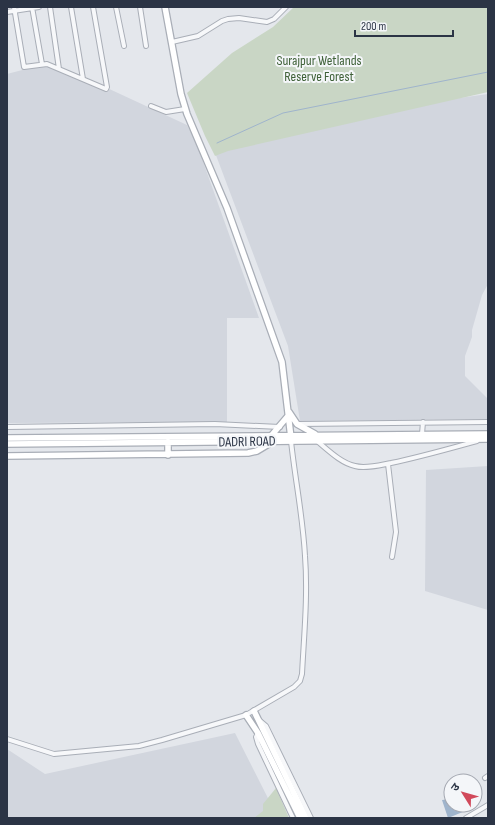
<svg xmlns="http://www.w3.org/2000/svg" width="495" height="825" viewBox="0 0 495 825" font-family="'Sofia Sans Condensed','Noto Sans Devanagari',sans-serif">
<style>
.built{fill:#d2d6de}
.green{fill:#c9d6c5}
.water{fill:#9fb4cc}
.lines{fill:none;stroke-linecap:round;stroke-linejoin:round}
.stream{stroke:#9fb4cc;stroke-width:1}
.street-casing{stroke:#a9aeb7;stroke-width:6}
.secondary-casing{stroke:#a9aeb7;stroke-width:8}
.street{stroke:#f7f8fa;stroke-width:4}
.secondary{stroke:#fff;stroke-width:5.5}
.labels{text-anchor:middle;stroke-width:4;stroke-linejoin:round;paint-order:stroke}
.park-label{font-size:14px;fill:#3f6138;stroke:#f4f6f9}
.street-label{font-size:14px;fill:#2b3445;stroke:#f4f6f9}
</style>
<rect width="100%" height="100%" fill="#e4e7ec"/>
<!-- built -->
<path class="built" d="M49,63L105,87L187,125L196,142L259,318H227V422L7,423V74Z
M488,94V284L482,295L472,330V337L465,356V376L488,399V419L300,421L288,346L214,150L280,123Z
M488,466V610L425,591L426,470Z
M235,733L278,818H7V749L45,774Z"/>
<!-- green -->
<path class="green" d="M294,7H488V92L228,151L215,156L205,136L187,93L232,53L273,27Z
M276,788L289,818H254L263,811V804Z"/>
<!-- water -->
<path class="water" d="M451,799V805H474L470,809L448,818L442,800Z"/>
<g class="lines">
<!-- stream -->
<path class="stream" d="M217,143L283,113L488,72"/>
<!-- street casing -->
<g class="street-casing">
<path id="street" d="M14,7L24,67L47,64L106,89L107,87L93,7
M32,7L42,64
M50,7L59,69
M71,7L83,79
M116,7L124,46
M140,7L146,46
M7,12L39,7
M172,42L198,36L222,21L228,19L239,18L267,22L274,19L286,7
M151,106L166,112L185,109
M298,424L488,422
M7,427L215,424L280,427
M422,434L423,422
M317,441C328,450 341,463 355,466C366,469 380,465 391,463C420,457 448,449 477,441
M388,464L396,532L392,557
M259,720L266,726L311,818
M258,733L256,737L258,744L293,818
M7,739L54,754L139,746L162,740L246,715L294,687L300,681L302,674C304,635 308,595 305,556C303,517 295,479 291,441
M485,778L488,776
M466,818L488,805"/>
</g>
<!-- secondary casing -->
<g class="secondary-casing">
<path id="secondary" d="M165,7L181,94L187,114L227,208L282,362L291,438
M289,412L297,424L315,434
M271,436L288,416
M7,438L488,434
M7,444L488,439
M168,455V442
M7,456L248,453L257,451L272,442
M254,711L306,818
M246,715L258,733L300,818"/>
</g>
<!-- street -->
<use href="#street" class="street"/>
<!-- secondary -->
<use href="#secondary" class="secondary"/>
</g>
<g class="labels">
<!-- park labels -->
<g class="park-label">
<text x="319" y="65">Surajpur Wetlands<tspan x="319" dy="16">Reserve Forest</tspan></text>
</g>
<!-- street labels -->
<g class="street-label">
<text transform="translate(247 441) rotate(-1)" y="5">DADRI ROAD</text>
</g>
</g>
<!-- border -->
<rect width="495" height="825" fill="none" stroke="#2b3445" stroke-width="16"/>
<!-- north arrow -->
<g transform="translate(463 793) rotate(307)"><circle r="19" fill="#f4f6f9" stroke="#a4a8b1"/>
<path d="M0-3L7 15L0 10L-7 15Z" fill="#d1495b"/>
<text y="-6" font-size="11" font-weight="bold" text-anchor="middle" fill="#2b3445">उ</text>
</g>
<!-- scale -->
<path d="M355 30v6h98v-6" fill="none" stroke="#2b3445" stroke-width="2"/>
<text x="361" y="30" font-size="12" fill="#2b3445" stroke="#f4f6f9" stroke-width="3" paint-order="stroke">200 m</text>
</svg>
